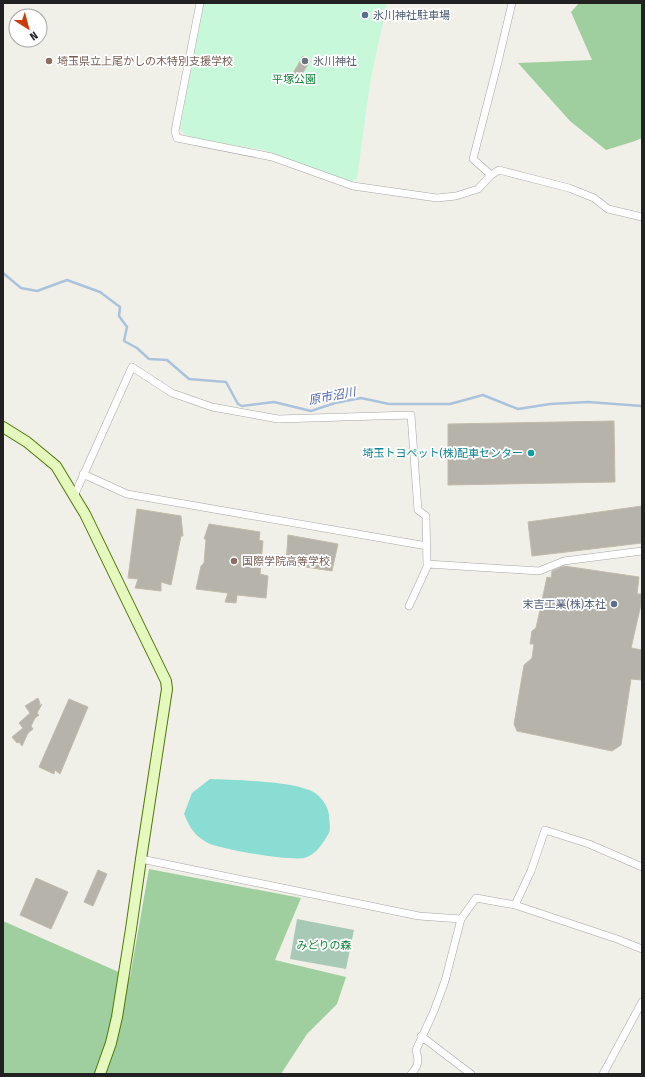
<svg xmlns="http://www.w3.org/2000/svg" width="645" height="1077" viewBox="0 0 645 1077" font-family="'Fira Sans Condensed','Noto Sans JP',sans-serif">
<style>
.forest{fill:#9fcf9e}
.cemetery{fill:#a9c9b7}
.park{fill:#c7f8d9}
.pitch{fill:#89ddd3}
.lines{fill:none;stroke-linecap:round;stroke-linejoin:round}
.stream{stroke:#aac3dd;stroke-width:2.5}
.building{fill:#b6b3aa;stroke:#c2bbaa}
.street-casing{stroke:#a5a5a5;stroke-width:8}
.secondary-casing{stroke:#4d7708;stroke-width:12}
.street{stroke:#fff;stroke-width:7}
.secondary{stroke:#e5f8be;stroke-width:10}
.service-dot{fill:#5c6f8a;stroke:#fff;stroke-width:1.5}
.education-dot{fill:#8d6e63;stroke:#fff;stroke-width:1.5}
.worship-dot{fill:#6b7280;stroke:#fff;stroke-width:1.5}
.culture-dot{fill:#0f9aa8;stroke:#fff;stroke-width:1.5}
.labels{text-anchor:middle;stroke-width:3.5;stroke-linejoin:round;paint-order:stroke}
.service-label{font-size:11px;fill:#4e5e75;stroke:#fff;text-anchor:start}
.education-label{font-size:11px;fill:#785e54;stroke:#fff;text-anchor:start}
.worship-label{font-size:11px;fill:#5b616d;stroke:#fff;text-anchor:start}
.park-label{font-size:11px;fill:#0f7e37;stroke:#fff}
.culture-label{font-size:11px;fill:#0d838f;stroke:#fff;text-anchor:end}
.water-label{font-size:12px;font-style:italic;fill:#4f64af;stroke:#fff}
</style>
<rect width="100%" height="100%" fill="#f1f0e8"/>
<!-- forest -->
<path class="forest" d="M579,3H642V138L635,141L606,150L570,121L518,63L592,60L571,12Z
M149,869L301,898L275,960L346,977L337,1004L307,1034L281,1074H3V921L130,977Z"/>
<!-- cemetery -->
<path class="cemetery" d="M297,919L354,930L346,969L290,959Z"/>
<!-- park -->
<path class="park" d="M204,3H387L370,83L357,179L352,182L264,150L198,139L184,134L180,128Z"/>
<!-- pitch -->
<path class="pitch" d="M210,779C233,780 298,781 315,793C322,798 328,806 329,815C329,821 331,828 329,833C323,843 316,855 304,858C290,861 217,849 206,842C192,833 190,827 184,814L192,793Z"/>
<g class="lines">
<!-- stream -->
<path class="stream" d="M3,273L21,288L37,291L67,280L100,292L120,307L119,316L127,327L124,341L137,348L149,359L167,360L189,379L226,382L238,404L242,406L274,402L311,411L335,403L361,398L389,404H450L483,395L518,409L550,404L588,402L642,406"/>
</g>
<!-- building -->
<path class="building" d="M303,56L310,61L299,79L292,75Z
M614,421L615,482L448,485V424Z
M642,506V543L532,556L528,522Z
M137,509L181,516L183,536H181L171,585L161,582V591L135,588L138,579L128,578Z
M209,524L260,532L259,540L263,541L260,574L268,576L266,598L237,595L236,603L225,602L228,593L196,589L201,566L204,563L206,539H204Z
M288,535L338,544L332,571L286,564Z
M564,566L639,577L637,594H642V600L631,648L642,650L641,680L631,679L621,745L612,751L517,731L514,724L524,665L532,658L534,644H530L532,631L536,628L547,577L551,578L552,571Z
M38,698L40,703L39,706L42,704L37,713L39,715L35,718L31,726L33,729L28,733L22,746L19,742L17,743L12,737L23,728L19,723L30,713L25,706Z
M69,699L88,707L60,774L55,770L54,774L39,767Z
M98,870L107,874L93,906L84,902Z
M36,878L68,892L51,929L20,915Z"/>
<g class="lines">
<!-- street casing -->
<g class="street-casing">
<path id="street" d="M200,3L175,131L177,138L272,157L353,186L437,198L456,196L478,189L491,175L499,170L569,188L594,198L608,209L642,217
M491,175L473,159L498,62L512,3
M83,474L127,494L427,546
M74,496L132,367L172,393L212,407L278,419L411,415L418,510L426,516L427,567L409,606
M427,564L539,571L564,561L642,551
M141,859L419,916L461,919
M515,905L531,871L545,830L589,844L642,867
M421,1036L471,1074
M411,1074C419,1066 419,1060 416,1050L434,1011L445,981L461,919L476,898L515,905L617,939L642,949
M603,1074L642,1002"/>
</g>
<!-- secondary casing -->
<g class="secondary-casing">
<path id="secondary" d="M3,427L27,442L56,466L85,514L166,681L167,689L141,859L131,929L117,1017L111,1043L100,1074"/>
</g>
<!-- street -->
<use href="#street" class="street"/>
<!-- secondary -->
<use href="#secondary" class="secondary"/>
</g>
<!-- markers -->
<g class="service-dot">
<circle cx="365" cy="15" r="4"/>
<circle cx="614" cy="604" r="4"/>
</g>
<g class="education-dot">
<circle cx="49" cy="61" r="4"/>
<circle cx="234" cy="561" r="4"/>
</g>
<circle class="worship-dot" cx="305" cy="61" r="4"/>
<circle class="culture-dot" cx="531" cy="453" r="4"/>
<g class="labels">
<!-- service labels -->
<g class="service-label">
<text x="373" y="19">氷川神社駐車場</text>
<text x="606" y="608" text-anchor="end">末吉工業(株)本社</text>
</g>
<!-- education labels -->
<g class="education-label">
<text x="57" y="65">埼玉県立上尾かしの木特別支援学校</text>
<text x="242" y="565">国際学院高等学校</text>
</g>
<!-- worship labels -->
<g class="worship-label">
<text x="313" y="65">氷川神社</text>
</g>
<!-- park labels -->
<g class="park-label">
<text x="294" y="83">平塚公園</text>
<text x="324" y="949">みどりの森</text>
</g>
<!-- culture labels -->
<g class="culture-label">
<text x="523" y="457">埼玉トヨペット(株)配車センター</text>
</g>
<!-- water labels -->
<g class="water-label">
<text transform="translate(332 396) rotate(-11)" y="4">原市沼川</text>
</g>
</g>
<!-- border -->
<rect width="645" height="1077" fill="none" stroke="#212121" stroke-width="8"/>
<!-- north arrow -->
<g transform="translate(28 28) rotate(144)"><circle r="19" fill="#ffffff" stroke="#a6a6a6"/>
<path d="M0-3L7 15L0 10L-7 15Z" fill="#cb3c06"/>
<text y="-6" font-size="11" font-weight="bold" text-anchor="middle" fill="#212121">N</text>
</g>
</svg>
